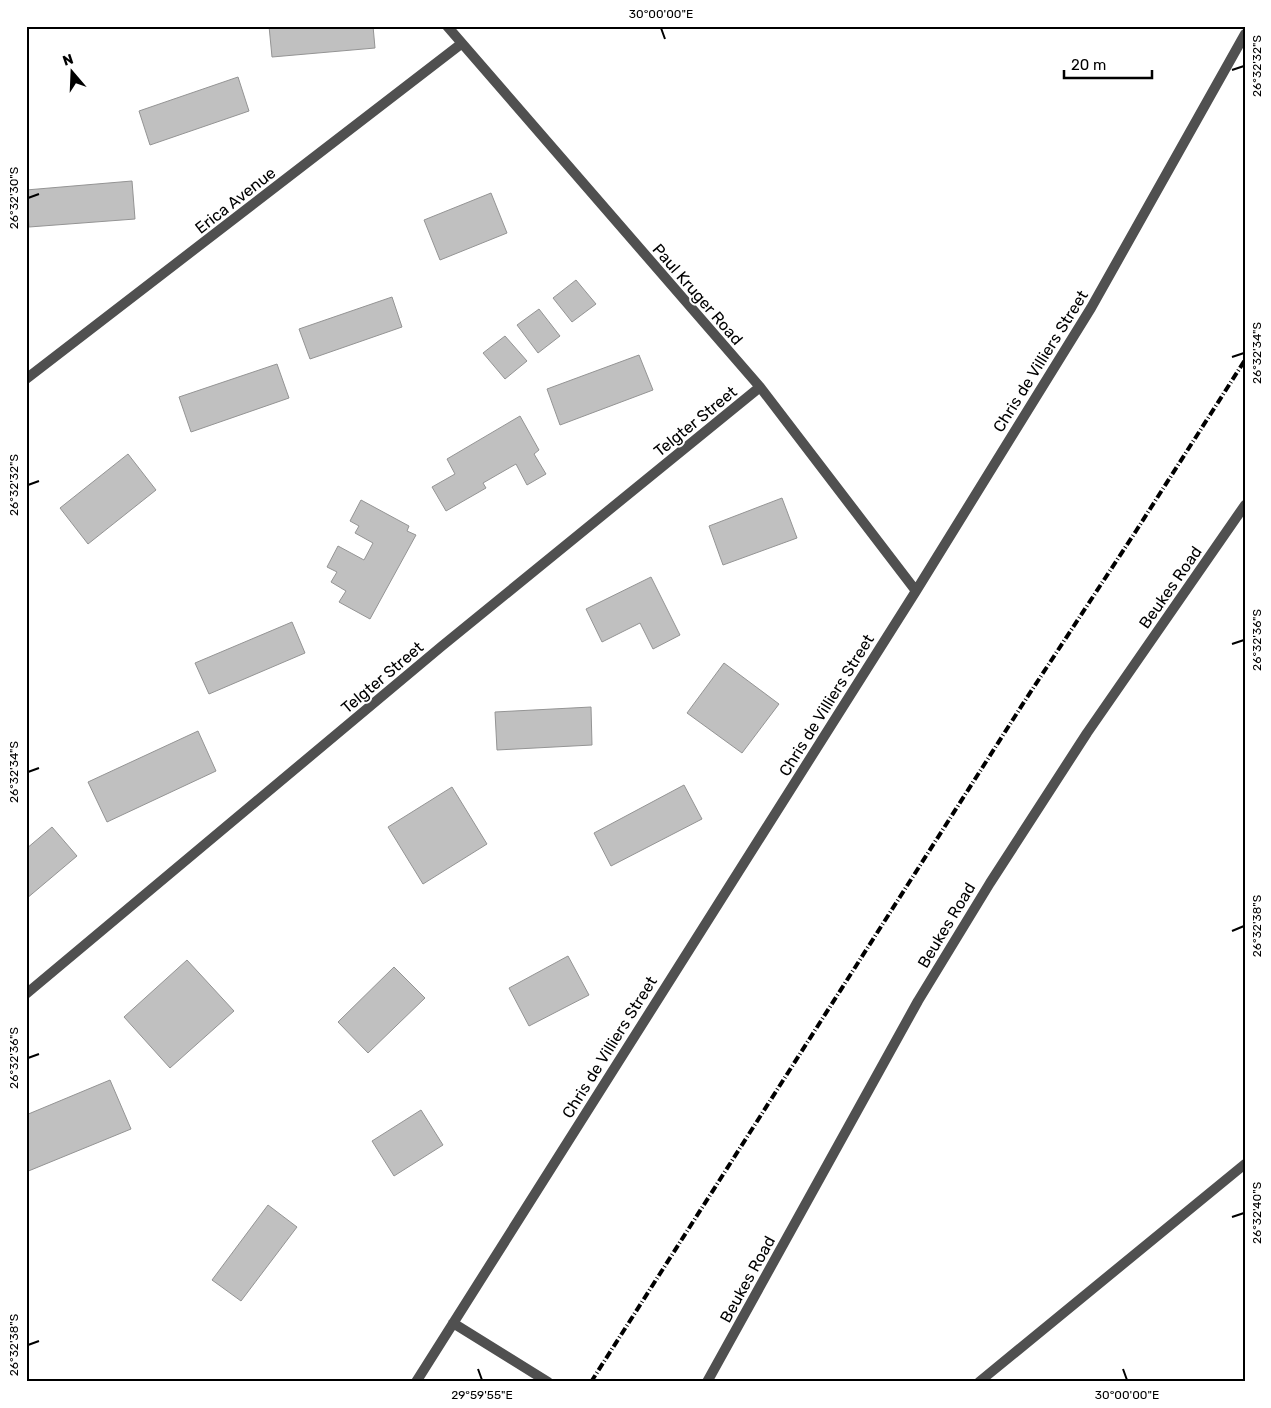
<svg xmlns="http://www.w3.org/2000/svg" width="1271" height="1408" viewBox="0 0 1271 1408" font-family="Rubik,sans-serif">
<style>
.building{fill:#c0c0c0;stroke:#949494}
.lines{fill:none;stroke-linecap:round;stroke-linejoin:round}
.street{stroke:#505050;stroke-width:10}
.rail{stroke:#000;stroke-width:4;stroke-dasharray:8 2.5 1 2.5;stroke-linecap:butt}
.ticks{fill:none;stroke:#000;stroke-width:2}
.labels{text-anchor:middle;stroke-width:4;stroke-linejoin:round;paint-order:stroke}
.street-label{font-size:16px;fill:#000;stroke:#fff}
.neatline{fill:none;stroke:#000;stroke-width:2}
.ticks-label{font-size:12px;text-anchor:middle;fill:#000}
</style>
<rect width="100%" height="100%" fill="#fff"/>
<!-- building -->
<path class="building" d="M269,26H373L375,48L272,57Z
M238,77L249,111L150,145L139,111Z
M132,181L135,219L29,227L26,190Z
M491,193L507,233L440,260L424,220Z
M576,280L596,304L572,322L553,298Z
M392,297L402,327L310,359L299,329Z
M539,309L560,336L538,353L517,325Z
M505,336L527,361L505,379L483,353Z
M639,355L653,390L560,425L547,389Z
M277,364L289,398L191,432L179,397Z
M520,416L539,450L534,454L546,474L527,485L516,464L483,483L486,488L446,511L432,487L455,474L447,459Z
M128,454L156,490L88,544L60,508Z
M782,498L797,538L723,565L709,526Z
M361,500L409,526L407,531L416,535L370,619L339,602L346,591L331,582L337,572L327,567L338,546L364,560L373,543L355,533L359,526L350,521Z
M651,577L680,635L653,649L640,623L602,642L586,609Z
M292,622L305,653L209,694L195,663Z
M724,663L779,704L742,753L687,713Z
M591,707L592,745L497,750L495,712Z
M198,731L216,771L107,822L88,782Z
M684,785L702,819L611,866L594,833Z
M452,787L487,844L423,884L388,827Z
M52,827L77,856L26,899V849Z
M568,956L589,995L529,1026L509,988Z
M187,960L234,1011L170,1068L124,1017Z
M394,967L425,998L368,1053L338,1022Z
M110,1080L131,1129L26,1172V1115Z
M421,1110L443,1145L394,1176L372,1141Z
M268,1205L297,1227L241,1301L212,1280Z"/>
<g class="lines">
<!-- street -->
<path class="street" d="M447,26L760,387L916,591
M26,379L461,44
M26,994L442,646L760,387
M453,1323L548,1382
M416,1382L916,591L1091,308L1245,34
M707,1382L918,1001L990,883L1087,733L1245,505
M979,1382L1245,1164"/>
<!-- rail -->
<path class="rail" d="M591,1382L1026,699L1136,531L1245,360"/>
</g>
<!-- ticks -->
<path class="ticks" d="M661,28L665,39M1232,70L1244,66M28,198L39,194M1232,357L1244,353M28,485L39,481M1232,644L1244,640M28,772L39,768M1232,931L1244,926M28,1058L39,1054M1232,1217L1244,1213M28,1345L39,1341M478,1369L482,1380M1123,1369L1127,1380"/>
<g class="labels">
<!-- street labels -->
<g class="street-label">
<text transform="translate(235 200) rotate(-38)" y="6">Erica Avenue</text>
<text transform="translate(698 294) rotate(49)" y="6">Paul Kruger Road</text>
<text transform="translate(1040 361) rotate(-58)" y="6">Chris de Villiers Street</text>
<text transform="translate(695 421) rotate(-39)" y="6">Telgter Street</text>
<text transform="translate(1170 587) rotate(-55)" y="6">Beukes Road</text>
<text transform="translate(382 677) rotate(-40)" y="6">Telgter Street</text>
<text transform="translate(826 705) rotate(-58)" y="6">Chris de Villiers Street</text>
<text transform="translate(946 925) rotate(-59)" y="6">Beukes Road</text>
<text transform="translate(609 1047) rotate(-58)" y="6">Chris de Villiers Street</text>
<text transform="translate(747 1279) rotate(-61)" y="6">Beukes Road</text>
</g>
</g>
<!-- border -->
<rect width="1271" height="1408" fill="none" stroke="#ffffff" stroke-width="55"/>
<!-- north arrow -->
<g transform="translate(72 72) rotate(341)" stroke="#ffffff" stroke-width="4" paint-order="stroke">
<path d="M0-4L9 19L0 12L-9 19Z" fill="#000000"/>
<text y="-8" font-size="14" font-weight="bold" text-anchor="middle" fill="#000000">N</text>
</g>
<!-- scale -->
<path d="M1064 70v8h88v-8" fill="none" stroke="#000000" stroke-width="2.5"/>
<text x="1071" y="70" font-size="15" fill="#000000" stroke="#ffffff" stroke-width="4" paint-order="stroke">20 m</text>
<rect x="28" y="28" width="1216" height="1352" class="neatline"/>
<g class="ticks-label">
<text x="661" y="18">30°00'00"E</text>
<text transform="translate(1257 66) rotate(-90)" y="4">26°32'32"S</text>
<text transform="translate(14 198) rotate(-90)" y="4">26°32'30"S</text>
<text transform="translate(1257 353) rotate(-90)" y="4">26°32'34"S</text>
<text transform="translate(14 485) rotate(-90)" y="4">26°32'32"S</text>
<text transform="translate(1257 640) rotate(-90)" y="4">26°32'36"S</text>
<text transform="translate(14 772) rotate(-90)" y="4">26°32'34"S</text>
<text transform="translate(1257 926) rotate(-90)" y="4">26°32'38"S</text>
<text transform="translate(14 1058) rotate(-90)" y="4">26°32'36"S</text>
<text transform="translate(1257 1213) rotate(-90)" y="4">26°32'40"S</text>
<text transform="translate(14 1345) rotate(-90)" y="4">26°32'38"S</text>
<text x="482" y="1399">29°59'55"E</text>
<text x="1127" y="1399">30°00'00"E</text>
</g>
</svg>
